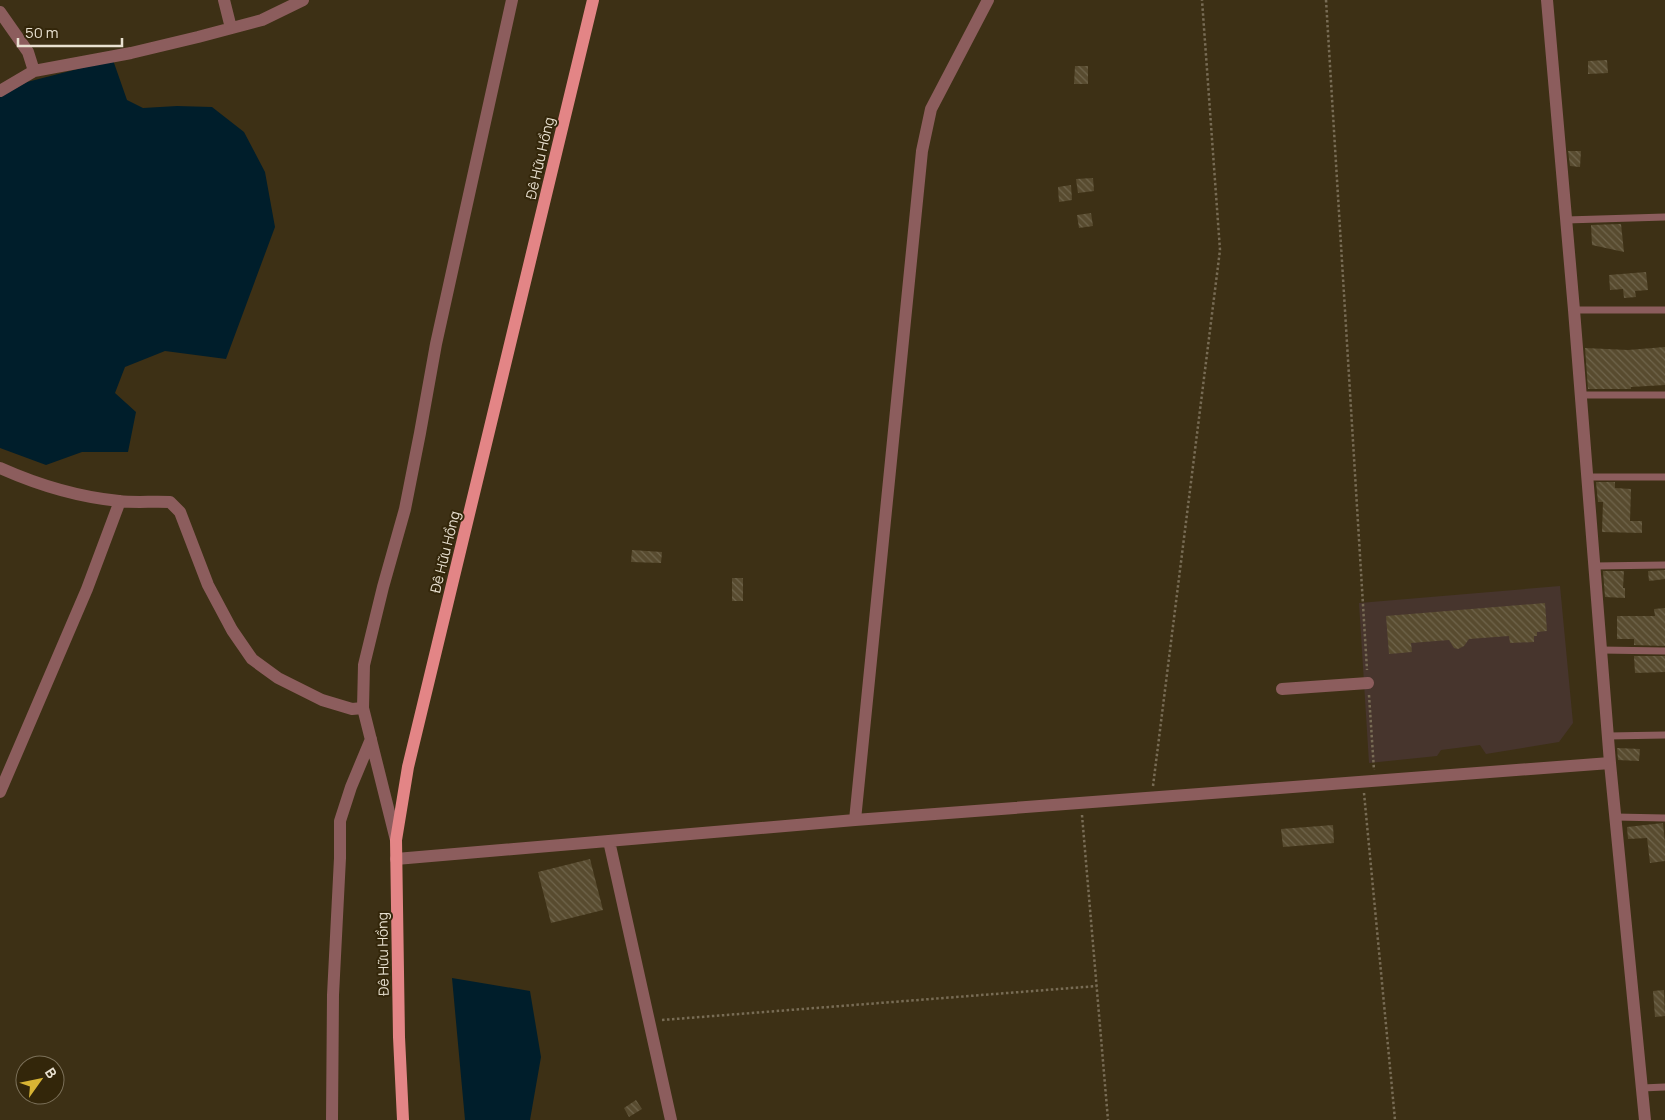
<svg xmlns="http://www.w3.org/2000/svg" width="1665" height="1120" viewBox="0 0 1665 1120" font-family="Manrope,sans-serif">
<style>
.education{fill:#47352d}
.water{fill:#001e2b}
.building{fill:url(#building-back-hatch)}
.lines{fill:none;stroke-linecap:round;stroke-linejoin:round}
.path{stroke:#786c55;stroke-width:2.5;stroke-dasharray:2.5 2.5;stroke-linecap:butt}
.service{stroke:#8c5d5d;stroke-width:7}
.minor{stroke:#8c5d5d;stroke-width:12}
.primary{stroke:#e38586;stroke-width:12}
.labels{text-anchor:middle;stroke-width:4;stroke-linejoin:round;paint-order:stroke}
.street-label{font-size:14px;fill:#e9e1d1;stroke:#33260a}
</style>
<defs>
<pattern id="building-back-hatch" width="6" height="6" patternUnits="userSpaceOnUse" patternTransform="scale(1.25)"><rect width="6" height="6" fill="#584b2f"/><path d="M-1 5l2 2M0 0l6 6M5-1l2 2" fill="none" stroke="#70654c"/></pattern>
</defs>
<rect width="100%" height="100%" fill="#3d3015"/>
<!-- education -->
<path class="education" d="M1560,586L1573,723L1559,742L1486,754L1480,745L1441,750L1437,756L1369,763L1359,603Z"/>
<!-- water -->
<path class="water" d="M113,60L127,100L143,108L177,106L212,107L244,132L265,172L275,227L226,359L165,351L125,367L115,393L136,412L128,452H82L46,465L0,448V97L27,82Z
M452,978L530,991L541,1057L530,1120H465Z"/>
<!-- building -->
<path class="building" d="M1607,60L1608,73L1588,74V61Z
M1075,66H1088V84H1074Z
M1568,151H1581L1580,167L1570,166Z
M1093,178L1094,191L1078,193L1076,179Z
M1071,185L1072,200L1059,202L1058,187Z
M1091,213L1093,226L1079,228L1077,215Z
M1621,224L1624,252L1592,245L1591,225Z
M1646,272L1648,290L1635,291L1636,297L1624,298L1623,289L1610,290L1609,275Z
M1665,347V385L1631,387V389H1588L1585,348L1628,350Z
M1596,482H1615V488L1631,489L1630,521H1642V533L1602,532L1603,502H1598Z
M632,550L662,552L661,563L631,562Z
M1665,570V579L1649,581L1648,571Z
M1603,571H1624L1623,588H1625V598L1605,597Z
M732,578H743V601H732Z
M1545,603L1547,631L1537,632V636H1534V642L1510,643L1509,636L1469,639L1464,646L1458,649L1454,648L1449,640L1411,643L1412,652L1389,654L1386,616Z
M1665,608V646L1634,645V639H1617V616H1655L1654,609Z
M1634,656H1665V672L1635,673Z
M1617,748L1640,749L1639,761L1618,760Z
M1663,823L1665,843V861L1650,863L1647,838L1628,839L1627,827Z
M1333,825L1334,843L1283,847L1281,829Z
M590,859L603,910L551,923L538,872Z
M1664,990L1665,1016L1655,1017L1653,991Z
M636,1100L642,1109L629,1117L624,1108Z"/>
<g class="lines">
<!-- path -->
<path class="path" d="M1326,0L1367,670
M1369,695L1374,770
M1153,786L1220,250L1202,0
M1364,793L1395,1120
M1082,815L1108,1120
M662,1020L1097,986"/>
<!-- service -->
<path class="service" d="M1566,220L1665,217
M1574,310H1665
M1580,395H1665
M1587,477H1665
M1594,566L1665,565
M1601,650L1665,651
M1608,736L1665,735
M1615,817L1665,818
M1642,1088L1665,1087"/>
<!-- minor -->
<path class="minor" d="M224,0L231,28
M1547,0L1574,310L1610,763L1645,1120
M0,12L28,52L34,71
M0,91L34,71L131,53L198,37L262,20L303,0
M0,468C38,485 78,497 119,501C136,503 153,501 170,502L180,512L208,585L232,630L252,659L278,678L322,700L352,709L363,708L396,840
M1282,689L1368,683
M363,708L364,665L383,587L405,509L420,433L436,344L512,0
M0,792L87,589L120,501
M855,820L922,151L931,109L988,0
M609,841L671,1120
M396,859L855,820L1610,763
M332,1120L333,995L340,858V821L351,787L371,739"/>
<!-- primary -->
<path class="primary" d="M403,1120L399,1037L396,840L408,767L593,0"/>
</g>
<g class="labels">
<!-- street labels -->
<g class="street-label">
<text transform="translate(540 158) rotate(-77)" y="5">Đê Hữu Hồng</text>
<text transform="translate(445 552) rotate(-76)" y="5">Đê Hữu Hồng</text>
<text transform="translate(383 954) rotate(-91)" y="5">Đê Hữu Hồng</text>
</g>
</g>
<!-- north arrow -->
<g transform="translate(40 1080) rotate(57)"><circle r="24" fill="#33260a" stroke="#7c715a"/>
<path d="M0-4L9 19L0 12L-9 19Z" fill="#d8b434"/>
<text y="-8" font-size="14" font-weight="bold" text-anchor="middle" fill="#e9e1d1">B</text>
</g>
<!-- scale -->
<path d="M18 38v8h104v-8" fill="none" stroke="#e9e1d1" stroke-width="2.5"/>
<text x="25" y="38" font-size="15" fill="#e9e1d1" stroke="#33260a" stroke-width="4" paint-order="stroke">50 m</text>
</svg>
